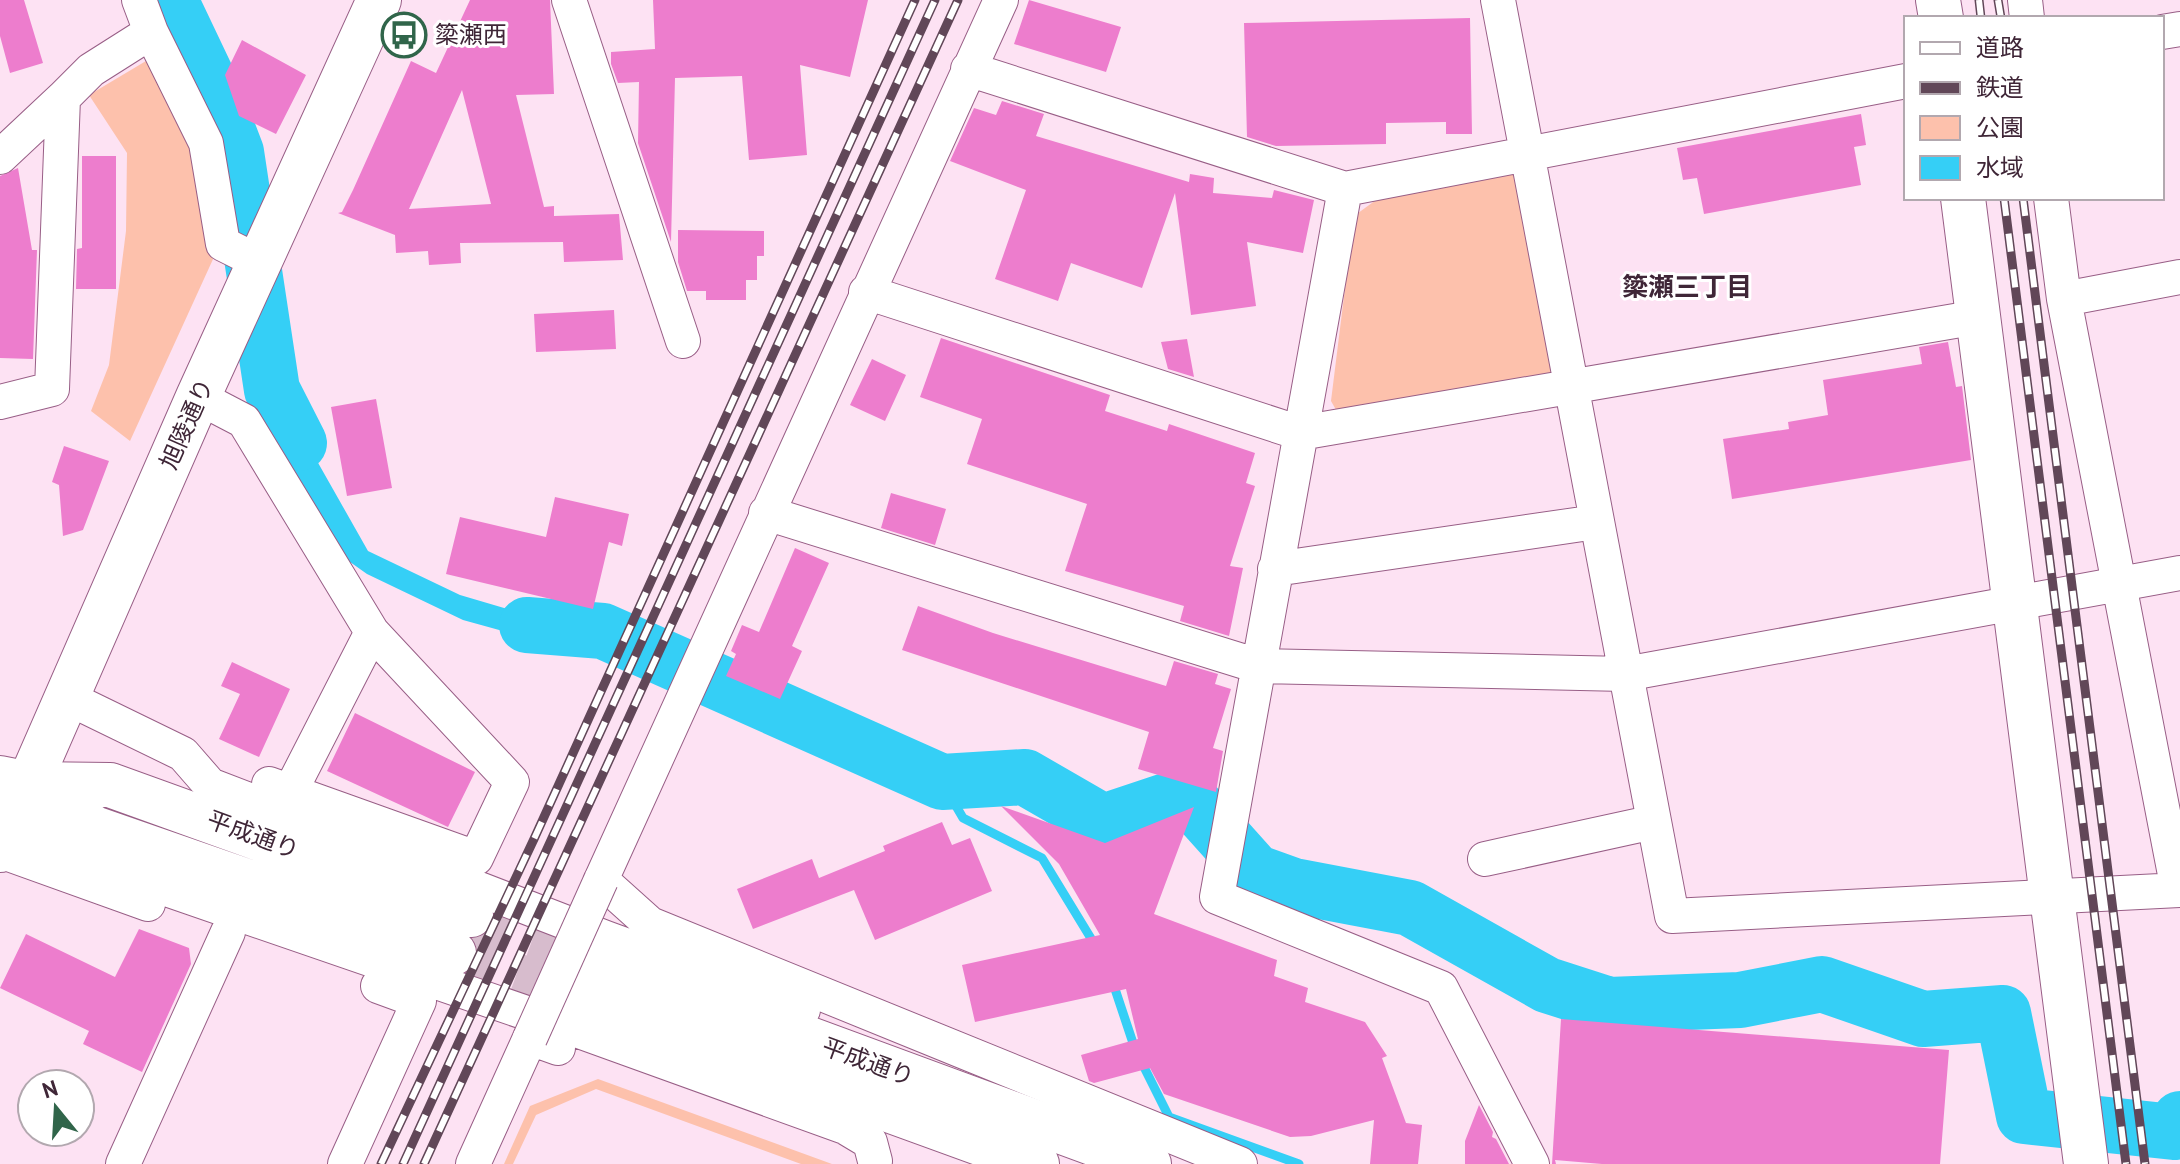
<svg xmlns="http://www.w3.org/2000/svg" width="2180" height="1164" viewBox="0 0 2180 1164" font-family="'PT Sans','Noto Sans JP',sans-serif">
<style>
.green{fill:#fdc1ac}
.water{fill:#35cff6}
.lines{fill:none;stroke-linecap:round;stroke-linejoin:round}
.stream{stroke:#35cff6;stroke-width:9}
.river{stroke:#35cff6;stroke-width:56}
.building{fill:#ed7dcd;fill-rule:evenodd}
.primary-tunnel{stroke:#d7bccd;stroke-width:44;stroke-dasharray:44 22;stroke-linecap:butt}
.minor-casing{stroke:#985e86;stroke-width:36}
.tertiary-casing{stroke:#985e86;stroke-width:46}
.primary-casing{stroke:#985e86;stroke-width:46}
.minor{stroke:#fff;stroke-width:34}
.tertiary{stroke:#fff;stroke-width:44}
.primary{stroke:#fff;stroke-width:44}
.rail-casing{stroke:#614758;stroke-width:9}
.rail{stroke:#fff;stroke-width:6;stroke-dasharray:18;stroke-linecap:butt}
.minor-bridge-casing{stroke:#985e86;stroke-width:36;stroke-linecap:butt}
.minor-bridge{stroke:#fff;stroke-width:34}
.labels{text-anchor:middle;stroke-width:6;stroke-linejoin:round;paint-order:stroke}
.poi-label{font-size:24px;fill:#3f2637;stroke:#fff;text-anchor:start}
.street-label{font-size:24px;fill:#3f2637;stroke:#fff}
.neighbourhood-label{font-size:26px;font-weight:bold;fill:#3f2637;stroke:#fff}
</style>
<rect width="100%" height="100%" fill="#fde2f3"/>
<!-- green -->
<path class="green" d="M151,58L196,147L214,257L130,441L91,411L109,365L126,231L127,153L89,95Z
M1513,171L1528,187L1559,369L1549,383L1340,417L1331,401L1354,216L1376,200Z
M598,1079L832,1164H801L596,1089L536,1115L513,1164H504L530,1106Z"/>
<!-- water -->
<path class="water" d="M162,0H182C206,47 250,134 252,186C252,196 243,210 239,220L227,154Z
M280,347L287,408L368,551L460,595L511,610L605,624L595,648L528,638L463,620L367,574L343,557L296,474L261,390Z"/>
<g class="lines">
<!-- stream -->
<path class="stream" d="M942,782L963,818L1042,858L1095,945
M1112,980L1135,1049L1169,1117L1299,1164"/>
<!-- river -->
<path class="river" d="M170,0L209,82L236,152L272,390L299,443
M527,625L603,631L942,782L1025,777L1103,822L1166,801L1195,805L1255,872L1294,886L1410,908L1547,985L1609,1005L1740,1000L1822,984L1923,1019L2003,1013L2024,1116L2174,1132L2180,1119"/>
</g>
<!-- building -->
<path class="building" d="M0,0H24L43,63L10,73L0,36Z
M470,0H550L554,94L516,95L544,207L554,206V216L619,214L623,260L564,262L563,242L460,243L461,263L429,265L428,251L396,253L395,235L338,213L342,212L353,190L411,61L436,73ZM462,90L491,204L409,209Z
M653,0H868L850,77L800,65L807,155L749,160L742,76L675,78L671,242L638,143L639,82L618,83L611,64V52L655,49Z
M1029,0L1121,27L1106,72L1014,44Z
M1470,18L1472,134H1446V122L1386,123V144L1276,146L1247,137L1244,23Z
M242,40L306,75L276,134L239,116L225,75Z
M1002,101L1044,114L1036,136L1189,182L1190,174L1214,178L1213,193L1272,198L1274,190L1314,200L1303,253L1247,242L1256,306L1191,315L1175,193L1142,288L1071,263L1058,301L995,279L1026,190L950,161L974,108L996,115Z
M1861,114L1866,145L1854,147L1861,185L1704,214L1697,178L1683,180L1677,148Z
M82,156H116V289H76L77,249L82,248Z
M18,168L32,250H37L33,359L0,358V176Z
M678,230L764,231V256H757V280H746V300H706V291H687L678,262Z
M614,310L616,349L536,352L534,314Z
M941,338L1110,395L1105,411L1167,431L1169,424L1255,453L1246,483L1255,486L1230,566L1243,568L1229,636L1180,621L1184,606L1065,571L1087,504L967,464L982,419L920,397Z
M1187,339L1194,377L1168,369L1161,342Z
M1948,342L1956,387L1962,386L1971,460L1732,499L1723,439L1789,429L1788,422L1828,415L1823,380L1922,364L1919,347Z
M872,359L906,375L885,421L850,405Z
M376,399L392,488L347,496L331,407Z
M64,446L109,461L83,530L63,536L59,485L52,482Z
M891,493L946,509L935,545L881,528Z
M555,497L629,514L622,546L609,542L593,609L446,574L460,517L546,537Z
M795,548L829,563L792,646L802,651L780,699L726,676L736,654L731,651L742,625L759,632Z
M918,606L993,633L1166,686L1174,661L1218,674L1215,684L1231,689L1213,748L1223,751L1216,792L1138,769L1149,732L902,650Z
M232,662L290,689L259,757L219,739L240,694L221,686Z
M355,713L475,772L448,827L327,771Z
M1001,806L1105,843L1194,807L1154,914L1277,960L1274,976L1308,988L1305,1002L1365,1022L1387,1056L1382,1058L1406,1123L1422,1125L1418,1164H1370L1374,1120L1311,1136L1290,1137L1164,1094L1150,1068L1094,1083L1089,1081L1081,1055L1138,1039L1126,989L975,1022L962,965L1100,935L1059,864Z
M942,822L952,845L970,838L992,891L875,940L854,890L753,929L737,889L812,859L819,878L885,851L883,846Z
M139,929L189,948L191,964L142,1072L83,1044L89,1031L0,988L26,934L115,977Z
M1561,1019L1949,1050L1940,1164H1602L1555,1160L1556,1164H1552Z
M1479,1105L1493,1132L1492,1137L1496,1139L1509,1164H1465V1141Z"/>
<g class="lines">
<!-- primary-tunnel -->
<path class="primary-tunnel" d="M471,915L587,957
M454,953L572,995"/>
<!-- minor casing -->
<g class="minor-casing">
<path id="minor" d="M569,0L683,341
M1001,0L601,880L650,924L1240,1164
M1498,0L1672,916L2180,890
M2025,0L2027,18
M151,32L206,143L223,244L261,263
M2162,32L2180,29
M968,69L1345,189L1906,81
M0,157L63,98
M1345,189L1217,897L1441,988L1532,1164
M2051,198L2064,299L2178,890
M866,292L1300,433L1978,317
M2064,299L2180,277
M198,397L244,421L372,632L512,782L476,858L269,784
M0,402L52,389L63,98L91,70L151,32L139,0
M766,513L1258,666L1625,674L2180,573
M1275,569L1596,522
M68,698L183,754L210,785L606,938L803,1010
M290,792L372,632
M12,822L169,890L576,1030L845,1127L870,1142L875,1161
M0,851L148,904
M1485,859L1654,822
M123,1164L228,932
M345,1164L419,1001L378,986
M473,1164L530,1038L558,1048"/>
</g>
<!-- tertiary casing -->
<g class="tertiary-casing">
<path id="tertiary" d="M1938,0L1941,18
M1963,198L2086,1164
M0,850L198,397L379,0"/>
</g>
<!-- primary casing -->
<g class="primary-casing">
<path id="primary" d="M0,778L30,784L110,785L471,915
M30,784L94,828L454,953
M587,957L1149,1164
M572,995L1037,1164"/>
</g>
<!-- minor -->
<use href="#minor" class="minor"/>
<!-- tertiary -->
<use href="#tertiary" class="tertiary"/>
<!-- primary -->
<use href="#primary" class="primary"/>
<!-- rail casing -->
<g class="rail-casing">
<path id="rail" d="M1979,0L1981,18
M1998,0L2001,18
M2004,198L2126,1164
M2023,198L2145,1164
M381,1164L534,839L915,0
M403,1164L935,0
M424,1164L958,0"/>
</g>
<!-- rail -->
<use href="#rail" class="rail"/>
<!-- minor-bridge casing -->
<g class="minor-bridge-casing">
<path id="minor-bridge" d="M530,1038L601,880"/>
</g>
<!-- minor-bridge -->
<use href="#minor-bridge" class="minor-bridge"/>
</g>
<!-- icons -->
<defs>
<g id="bus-ring" transform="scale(2.3)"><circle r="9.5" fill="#fff" stroke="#30654a" stroke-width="1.5"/><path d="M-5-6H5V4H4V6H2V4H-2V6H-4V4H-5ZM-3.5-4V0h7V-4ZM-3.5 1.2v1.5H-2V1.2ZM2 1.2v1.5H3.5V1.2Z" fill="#30654a"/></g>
</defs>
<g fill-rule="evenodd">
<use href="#bus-ring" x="404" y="35"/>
</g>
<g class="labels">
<!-- poi labels -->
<g class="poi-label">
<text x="435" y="43">簗瀬西</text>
</g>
<!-- street labels -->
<g class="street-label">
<text transform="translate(187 424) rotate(-66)" y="8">旭陵通り</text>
<text transform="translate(253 835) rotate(20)" y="8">平成通り</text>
<text transform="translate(868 1062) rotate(20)" y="8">平成通り</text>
</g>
<!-- neighbourhood labels -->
<g class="neighbourhood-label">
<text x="1687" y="296">簗瀬三丁目</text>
</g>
</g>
<!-- legend -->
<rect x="1904" y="16" width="260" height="184" fill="#ffffff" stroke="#b2a8af" stroke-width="2"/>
<rect x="1920" y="42" width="40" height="12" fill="#ffffff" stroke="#b2a8af" stroke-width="2"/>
<text x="1976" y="56" font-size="24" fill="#3f2637">道路</text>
<rect x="1920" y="82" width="40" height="12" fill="#614758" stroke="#b2a8af" stroke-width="2"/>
<text x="1976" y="96" font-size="24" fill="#3f2637">鉄道</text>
<rect x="1920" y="116" width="40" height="24" fill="#fdc1ac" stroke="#b2a8af" stroke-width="2"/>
<text x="1976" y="136" font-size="24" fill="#3f2637">公園</text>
<rect x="1920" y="156" width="40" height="24" fill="#35cff6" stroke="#b2a8af" stroke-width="2"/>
<text x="1976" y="176" font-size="24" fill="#3f2637">水域</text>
<!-- north arrow -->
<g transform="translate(56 1108) rotate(342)"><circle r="38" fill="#ffffff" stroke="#b2a8af" stroke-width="2"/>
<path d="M0-6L14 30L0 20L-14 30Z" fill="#30654a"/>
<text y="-12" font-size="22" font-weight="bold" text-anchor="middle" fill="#3f2637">N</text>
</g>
</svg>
